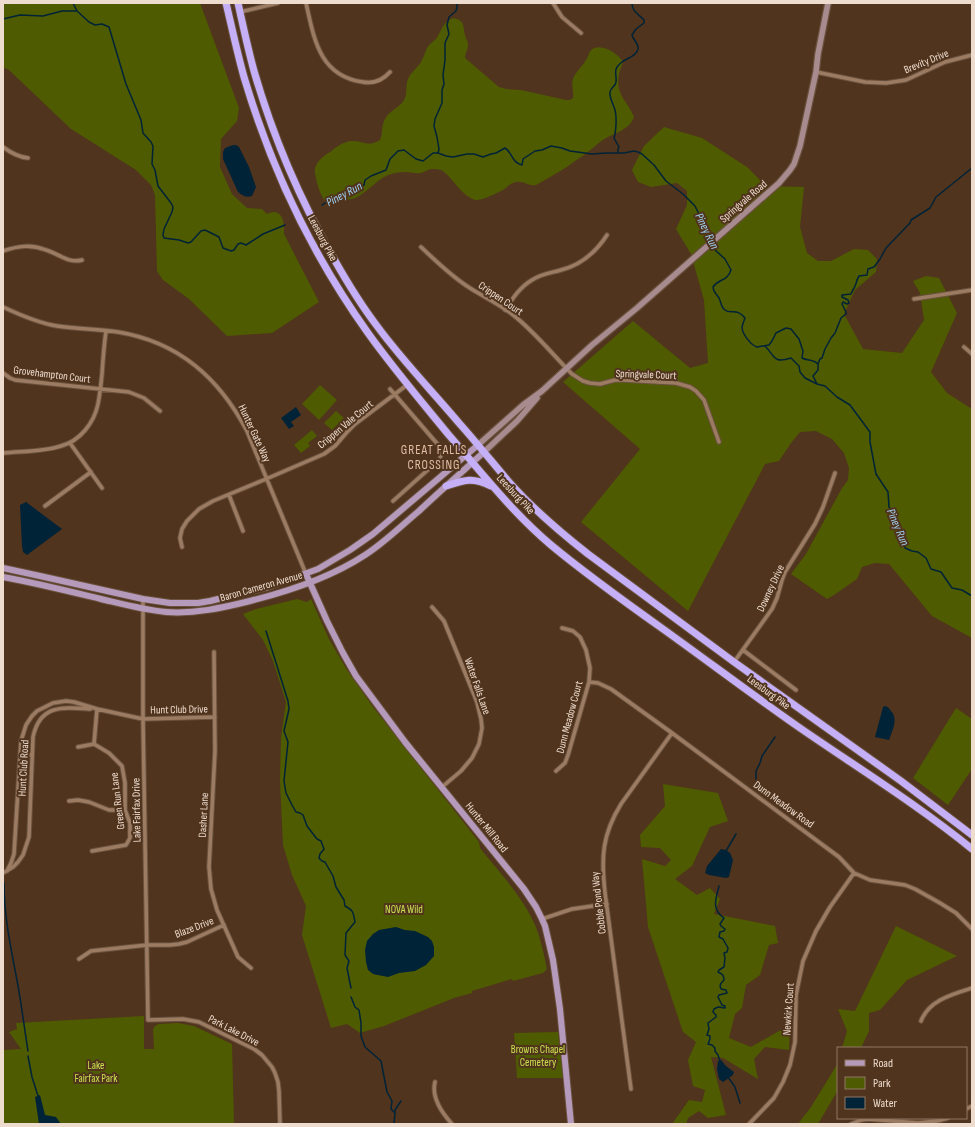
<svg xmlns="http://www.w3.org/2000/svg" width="975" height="1127" viewBox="0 0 975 1127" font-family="'Sofia Sans Condensed',sans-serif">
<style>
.green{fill:#4f5b00}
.water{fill:#002337}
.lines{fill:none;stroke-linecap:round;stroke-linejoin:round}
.stream{stroke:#002337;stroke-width:1.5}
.street-casing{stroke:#69513d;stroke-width:5.5}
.secondary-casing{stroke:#69513d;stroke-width:8}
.primary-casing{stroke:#69513d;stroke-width:8}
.highway-casing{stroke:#69513d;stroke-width:9}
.street{stroke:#9c7b63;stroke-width:3.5}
.secondary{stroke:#a88b8f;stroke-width:5.5}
.primary{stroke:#b59abb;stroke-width:6}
.highway{stroke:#c5aff6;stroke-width:7}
.labels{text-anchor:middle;stroke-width:4;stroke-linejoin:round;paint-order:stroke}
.street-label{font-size:11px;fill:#eedccf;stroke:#50341d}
.park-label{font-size:11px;fill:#cae24f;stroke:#50341d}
.water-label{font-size:12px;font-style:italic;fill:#a0d0f1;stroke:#50341d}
.quarter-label{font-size:13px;letter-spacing:1px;fill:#e0bda3;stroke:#50341d}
</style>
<rect width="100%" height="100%" fill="#50341d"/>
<!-- green -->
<path class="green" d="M4,3H200L239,108L237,121L221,139L220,167L232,194L247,208L262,209L267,214C269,213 271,212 274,212C285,213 284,227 284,234L319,302L272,333L227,336L189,299L163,280L157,271L155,195L151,185L136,170L71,129L9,70L3,67V4Z
M453,18C465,20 463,26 465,35C466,39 468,41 468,45C468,50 465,53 465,58L499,87L506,89L521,90L566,100H570L573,98C574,92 571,85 573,79C576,71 584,65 587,58C589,55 589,52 591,50C602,42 618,54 623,62C622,66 620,70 619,74C615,95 627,100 634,117C629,131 613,133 603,140C594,146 587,154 578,159C565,169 550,177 536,185C528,187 522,179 513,183C509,184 507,188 503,190C497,193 481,201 475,200C461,195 454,180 444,172C441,169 436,169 432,169C428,169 425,172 421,173C416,174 411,172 406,172C400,172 394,173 388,175C377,180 369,190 359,196C353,200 348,199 342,201C338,202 334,204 330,204C321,203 316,180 315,173C313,164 323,156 330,152C336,147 343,142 351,141C363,140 367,148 380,140C383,133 381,126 385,119C389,111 399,108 404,100C408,93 405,86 408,79C411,72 417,68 421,62C424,57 425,52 427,48C429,44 433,42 436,39C442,30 442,23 453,18Z
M664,127L702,138L747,167L766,186L804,187L800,227L807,253L818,261H831L854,249L868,250L877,259L876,272L855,290L844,314L863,349L902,353L924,320L920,293L913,281L926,276L939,278L957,313L931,372L947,393L972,409V638L932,616L889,564L875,563L862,567L857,579L834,595L827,599L791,574L806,554L842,488L848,480L849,468L844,453L832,439L816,431L800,432L791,443L779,461L765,464L688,611L581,522L640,449L563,382L633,321L690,368L708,363L704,300L691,254L676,229L687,205V191L677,183L651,187L638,182L632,170L644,146Z
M320,385L337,400L319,420L302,404Z
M336,411L344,418L332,430L324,423Z
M312,430L317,436L308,443L310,446L301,453L294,445Z
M297,599L307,602L311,599L329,639L347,670L373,707L479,842L480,848C500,873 523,897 536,927C541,940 544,955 547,969L543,973L513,981L512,979L472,991V993L454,998L384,1026L360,1033L347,1024L331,1028L302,935L306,906L292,875L283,845L280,782L281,737L286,702L273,661L263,640L243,614L256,609Z
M956,708L972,719V769L948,805L913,778Z
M663,784L718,793L728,821L710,827L692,866L675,879L697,895L710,888L720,899L714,914L775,926L778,943L769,945L760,975L746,985L742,1008L735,1014L729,1038L751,1047L779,1031L790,1030L789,1050L765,1047L754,1059L758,1079L723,1058L711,1057L726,1115L708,1118L699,1111L688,1118L686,1124H672L689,1100L702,1102L705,1090L693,1086L688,1060L696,1042L683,1032L648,927L642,859L665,866L671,860L660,848L641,847L640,835L665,806Z
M896,926L957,956L907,980L880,1010L869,1013V1031L861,1048H842L847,1031L838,1009L855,1011Z
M144,1016V1049H154L153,1029L155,1026L159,1024L178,1023L194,1026L232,1044L234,1124H3V1050L21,1049L9,1032L17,1029L16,1023Z
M558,1032L563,1078H517L514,1033Z
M838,1063V1090L818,1124H798L811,1107Z"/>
<!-- water -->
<path class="water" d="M233,145H236L239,147L249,167L256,187L252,196C247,198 243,196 238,192L223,159V152L225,148Z
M296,407L301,415L291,422L294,426L289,429L281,418Z
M26,502L62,529L27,555L23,552L22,546L20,505Z
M885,706C889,707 889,709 892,712C898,720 892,731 889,740L875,737L883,707Z
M721,849L726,850L730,853L733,860L729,877L726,878L709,875L705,873L707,866Z
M396,927L405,930L415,931L428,937L432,941L434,947V956L426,965L415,971L399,973L388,977L373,974L368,970L366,962L365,950L367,941L373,934L379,930Z
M721,1060L726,1066L734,1072L733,1075L723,1082L719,1079L717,1069L718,1061Z
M40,1095L45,1115L56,1117L61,1124H39L35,1097Z"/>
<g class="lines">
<!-- stream -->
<path class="stream" d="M73,3L77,11L89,22L95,25L102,24L109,27L126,84L141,120L143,133L151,142L153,146L152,164L155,170L158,186L171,203L173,207L172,212L164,229L163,235L164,238L179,240L188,243L191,242L201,231L205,230L219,237L223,248L231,251L234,250L238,244L241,243L246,245L263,234L285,225
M3,19L20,15L43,16L62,11H77
M438,153L439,149L437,137L434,126L435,119L442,103V90L444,84L443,75L445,60V43L449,34L447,25L449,17L456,11L457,7V3
M618,153V149L619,147L614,138C616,132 617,117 615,110C614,105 609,98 610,92C610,88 616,86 616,82C617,73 612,70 622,62C627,58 637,56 638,49C639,43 633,40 632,35L636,29L644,23V20C639,14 632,12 632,3
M322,205L331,199L345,196L351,190L356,186L361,187L364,185L365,180L371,176L386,170L390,159L398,151L404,150L416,159L423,161L433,153H438L446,156L453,157L467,154H474L483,157L491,154L496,153L505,148C512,152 512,163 522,165L523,159L535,151L542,150L551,146L562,148L570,151L592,154L607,153H624L634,151L638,152L642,154L654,165L666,181L683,194L695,206L704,224L711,240
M712,244L715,250L725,259L731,270C727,282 719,278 713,287C713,292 716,293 719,298C721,302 721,307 725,310C731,315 736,307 745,318C744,321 742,325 742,328C743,335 751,345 757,347L769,345L772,341L776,333L786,328L791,329L799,339L803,351L802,358C808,361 813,359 818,364V370L813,376L817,384
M765,346C775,356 773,364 791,358L799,366L800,372L805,378L817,384L825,386L837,397L850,405L870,432V442L876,474L888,492L889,507L896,517L897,528L904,541L905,548L912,551L918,552L926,558L931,569L941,572L952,588L962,590L972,596
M818,364L820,359L822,358L825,349L831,338L835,333L841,318L846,314V312L842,304L843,302L847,304L849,303L848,300L842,297V295L851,294C852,291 854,289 855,286C857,282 856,281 859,276L867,275L868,269L874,267L880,259L886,248L910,223L911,220L930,208L936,197L972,168
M266,631L288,701L289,709L284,731L288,742L284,781L286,793L292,805L296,812L300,813L303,815L307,826L317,839L321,841L324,849L320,854L319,858L322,861L325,862L333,876L336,887L344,900L345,906C354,911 353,912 355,922L346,933L345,955L349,961L347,968L351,988
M756,782V771L760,763L762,756L775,737
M726,851L736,834
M4,883C4,914 10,944 16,975C21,1000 24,1026 28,1051
M719,886C716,899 711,909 724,918L720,924L721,926L725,929L724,931L720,932L719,937L723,939L728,948L727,952L724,953L725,958L724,967L719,970L718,972C723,974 724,976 724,980C721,983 719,985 721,989L726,990L727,993L719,995L718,997L722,1005L725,1006V1008L718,1007L714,1009L713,1012L716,1015V1017L708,1023L709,1029L707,1035L710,1036V1039L708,1044L712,1045L715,1048V1051L718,1055L720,1061
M351,997L355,1007L359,1010L361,1023V1036L365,1047L381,1061L387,1092L392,1101L391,1109L395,1113L394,1124
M28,1056L32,1077L38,1096
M728,1077L735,1087L740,1103
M395,1113V1110L401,1101"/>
<!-- street casing -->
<g class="street-casing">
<path id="street" d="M306,3C314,38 319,76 363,82C374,84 382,81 390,72
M553,3L562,17L581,33
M240,12L278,3
M816,72L865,82L886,83L906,80L945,62L972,55
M3,147C11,153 18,157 28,158
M421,247C437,262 452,277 470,288C484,297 499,304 512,314C535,332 552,354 572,374L583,381L590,383L600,384L615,380H623L676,383L690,387L696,391L704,400L719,442
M3,251C18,246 31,244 46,250C57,253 69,264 82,260
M914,299L972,290
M3,307C20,315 38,323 57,326C77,329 98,329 118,332C179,342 219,378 247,431L306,574
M505,310C513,298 520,287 532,280C541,274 551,273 561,270C581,265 596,252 607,235
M964,347L972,354
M3,373L10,378L15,380L129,392L144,398L160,411
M390,389L440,447L441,454L440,459L393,501
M70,443L102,488
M3,453C22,451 43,452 61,446C80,441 94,423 98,404C100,394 101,384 102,374C103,359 104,345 106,331
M229,495L243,531
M45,506L91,472
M182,547L180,538L182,529L187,521L199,509L213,501L266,479L324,454L335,446L347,432L355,424L407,385
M143,599V719L148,1020L183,1019L199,1022L254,1049L262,1055L272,1067L275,1073L278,1082L279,1091L280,1124
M432,607L444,621L477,702L481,719L482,728L479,744L472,758L461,771L442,787
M743,650L796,690
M214,652L215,751L209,867L211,889L217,910L238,957L251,968
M734,662L772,609L777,598L782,580L785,572L815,524L823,507L835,473
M589,682L598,683L611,689L672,733L839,857L854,873L870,880L905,885L915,889L940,903L956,913L972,929
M78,747L94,744
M20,754L32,755
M556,771L565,763L568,755L589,682L590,668L586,650L580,637L573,631L562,628
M69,801L78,800L89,802L109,810H125
M92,851L126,845L130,838V823L125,810V783L122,766L109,753L94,744L97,709
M7,871L11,863L14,854L21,741L26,725L32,716L37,711L53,703L66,701L74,702L97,709L143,719L215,717
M3,873L13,867L18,862L23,855L29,837L33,737C40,704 63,707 90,709
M542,919L572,909L607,904
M79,959L91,951L147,945H170L179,944L187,942L224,925
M921,1021C929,1000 953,994 972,988
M435,1082C431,1098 442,1113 452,1124
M631,1089L605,893C601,857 602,835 621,804L672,733
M966,1109L972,1106
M749,1124L774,1098L783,1082L790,1065L795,1042L796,995L803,961L816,931L830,907L854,873
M851,1124L861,1120L868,1119L918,1123L937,1121L948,1118"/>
</g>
<!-- secondary casing -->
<g class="secondary-casing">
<path id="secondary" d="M478,445L523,405L542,391L592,345L637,308L779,183L790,170L794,164L800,146L816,72L818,54L828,3
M484,452L517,421L537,398"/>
</g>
<!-- primary casing -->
<g class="primary-casing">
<path id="primary" d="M3,568L40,576L143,599L170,603H198L210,601L268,587L318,569L350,550L373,534L478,445
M306,574L327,621L343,653L356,676L405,742L524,889L536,907L542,919L545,926L553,960L560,1009L571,1124
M3,577C36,583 68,591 101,599C122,604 144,610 166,612C195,614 222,608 250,601C290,591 330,578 365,555C384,543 401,526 419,511C440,491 462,472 484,452"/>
</g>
<!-- highway casing -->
<g class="highway-casing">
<path id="highway" d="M226,3C232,28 237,52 244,77C271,168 313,256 368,333C393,368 421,401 448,434C481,472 512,512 551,545C587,575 625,602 663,629C709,662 754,696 800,728C858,768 918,805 972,849
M238,3C243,26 248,49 254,71C273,137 300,200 334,259C347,282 361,305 377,326C402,360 432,391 459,423C476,442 492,462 509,482C532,508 560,532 588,554L734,662L901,781L972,835
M446,486C465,480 472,477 491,486"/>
</g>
<!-- street -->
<use href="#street" class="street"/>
<!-- secondary -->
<use href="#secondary" class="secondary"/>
<!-- primary -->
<use href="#primary" class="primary"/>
<!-- highway -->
<use href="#highway" class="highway"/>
</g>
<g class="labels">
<!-- street labels -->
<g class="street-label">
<text transform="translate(926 61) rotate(-22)" y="4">Brevity Drive</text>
<text transform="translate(743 201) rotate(-41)" y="4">Springvale Road</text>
<text transform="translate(323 238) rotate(62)" y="4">Leesburg Pike</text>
<text transform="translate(501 298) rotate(34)" y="4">Crippen Court</text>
<text transform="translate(52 374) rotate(7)" y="4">Grovehampton Court</text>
<text transform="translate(646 374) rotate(2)" y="4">Springvale Court</text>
<text transform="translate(345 424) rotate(-40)" y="4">Crippen Vale Court</text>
<text transform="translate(255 433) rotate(65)" y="4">Hunter Gate Way</text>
<text transform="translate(516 494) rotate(47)" y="4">Leesburg Pike</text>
<text transform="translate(261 586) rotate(-16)" y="4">Baron Cameron Avenue</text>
<text transform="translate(770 588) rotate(-65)" y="4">Downey Drive</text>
<text transform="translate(478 686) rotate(71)" y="4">Water Falls Lane</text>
<text transform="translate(769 692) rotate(36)" y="4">Leesburg Pike</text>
<text transform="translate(179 709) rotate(-1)" y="4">Hunt Club Drive</text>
<text transform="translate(569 717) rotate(-75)" y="4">Dunn Meadow Court</text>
<text transform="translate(23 768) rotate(-87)" y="4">Hunt Club Road</text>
<text transform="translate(117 801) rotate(-97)" y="4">Green Run Lane</text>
<text transform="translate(784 804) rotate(36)" y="4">Dunn Meadow Road</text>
<text transform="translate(136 810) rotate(-91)" y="4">Lake Fairfax Drive</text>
<text transform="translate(203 815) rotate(-87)" y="4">Dasher Lane</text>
<text transform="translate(487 827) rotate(51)" y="4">Hunter Mill Road</text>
<text transform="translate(598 903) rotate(-97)" y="4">Cobble Pond Way</text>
<text transform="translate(194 927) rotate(-21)" y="4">Blaze Drive</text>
<text transform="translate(788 1009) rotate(-86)" y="4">Newkirk Court</text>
<text transform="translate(234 1030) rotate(27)" y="4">Park Lake Drive</text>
</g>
<!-- park labels -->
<g class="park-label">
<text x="404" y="913">NOVA Wild</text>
<text x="538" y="1053">Browns Chapel<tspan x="538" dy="13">Cemetery</tspan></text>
<text x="96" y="1069">Lake<tspan x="96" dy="13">Fairfax Park</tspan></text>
</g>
<!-- water labels -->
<g class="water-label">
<text transform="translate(344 194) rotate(-28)" y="4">Piney Run</text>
<text transform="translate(707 231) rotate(64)" y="4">Piney Run</text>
<text transform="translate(898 527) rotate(67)" y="4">Piney Run</text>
</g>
<!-- quarter labels -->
<g class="quarter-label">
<text x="434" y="454">GREAT FALLS<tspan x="434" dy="15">CROSSING</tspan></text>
</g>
</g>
<!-- border -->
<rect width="975" height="1127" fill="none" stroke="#eedccf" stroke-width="8"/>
<!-- legend -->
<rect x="837" y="1047" width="130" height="72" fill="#50341d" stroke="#8f7764"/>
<rect x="845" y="1060" width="20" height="6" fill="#b59abb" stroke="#8f7764"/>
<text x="873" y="1067" font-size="12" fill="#eedccf">Road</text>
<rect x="845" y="1077" width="20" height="12" fill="#4f5b00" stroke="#8f7764"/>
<text x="873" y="1087" font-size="12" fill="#eedccf">Park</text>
<rect x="845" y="1097" width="20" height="12" fill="#002337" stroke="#8f7764"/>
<text x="873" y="1107" font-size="12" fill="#eedccf">Water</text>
</svg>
